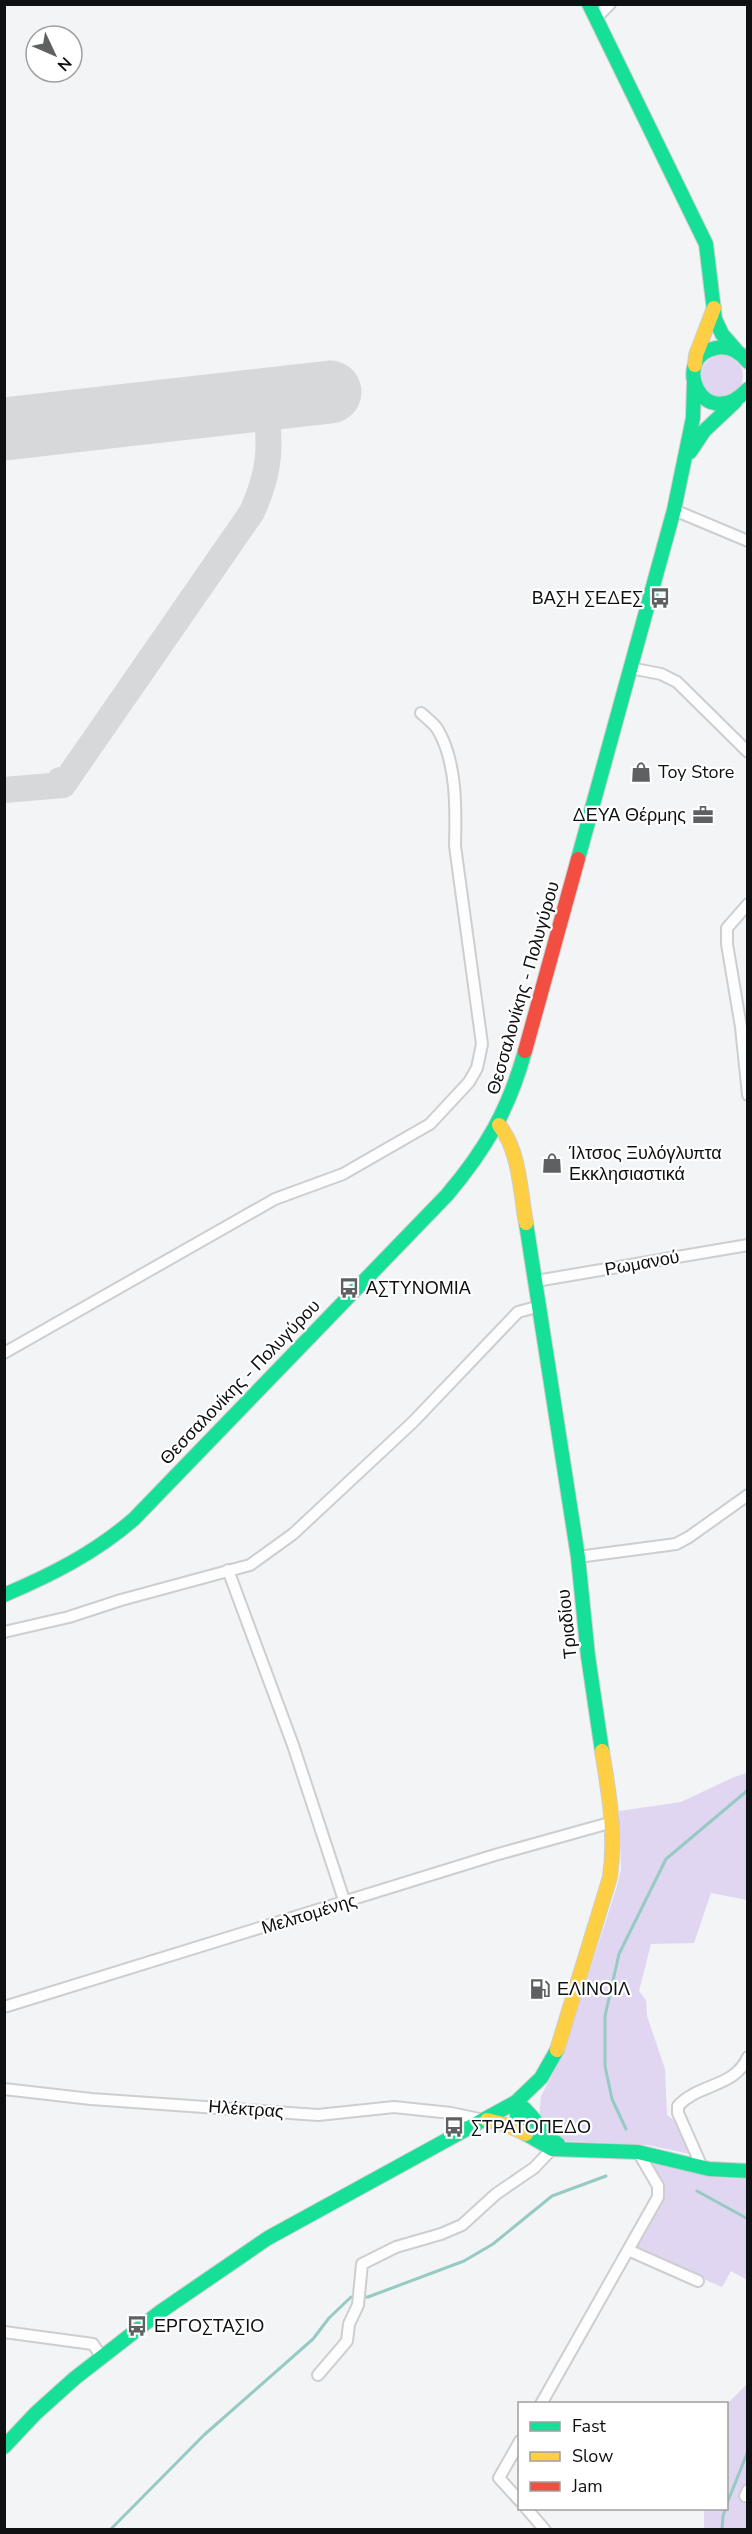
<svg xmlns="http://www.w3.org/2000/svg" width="752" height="2534" viewBox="0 0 752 2534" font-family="'Nunito Sans',sans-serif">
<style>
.green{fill:#e0d6f1}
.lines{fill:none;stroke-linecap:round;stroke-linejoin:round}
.stream{stroke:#96cac2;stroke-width:3}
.taxiway{stroke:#d7d8d9;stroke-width:26}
.runway{stroke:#d7d8d9;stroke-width:63}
.street-casing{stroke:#cdcecf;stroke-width:14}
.fast-casing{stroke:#cdcecf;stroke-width:16}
.slow-casing{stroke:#cdcecf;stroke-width:16}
.jam-casing{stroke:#cdcecf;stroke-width:16}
.street{stroke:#fdfdfe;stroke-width:10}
.fast{stroke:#16e098;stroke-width:14}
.slow{stroke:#ffcf43;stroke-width:14}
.jam{stroke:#f24e42;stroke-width:14}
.labels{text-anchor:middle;stroke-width:4.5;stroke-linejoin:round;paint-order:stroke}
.poi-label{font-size:18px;fill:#0f1011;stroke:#fff;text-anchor:start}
.street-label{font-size:18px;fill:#0f1011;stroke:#fff}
</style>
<rect width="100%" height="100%" fill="#f2f4f6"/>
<!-- green -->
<path class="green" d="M701 376a21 21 0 1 1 42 0a21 21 0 1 1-42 0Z
M747,1773V1900L711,1893L694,1943L651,1944L639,1991L646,2000L647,2016L665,2069L667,2115L677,2123L690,2154L648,2145L567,2141L558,2138L539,2118L541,2096L563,2054L617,1886L621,1869L619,1811L681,1802L734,1777Z
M654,2162L713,2177L747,2179V2280L731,2271L722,2287L636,2249L664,2198V2185L653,2166Z
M747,2384L748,2480L744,2486L743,2497L747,2500V2529L704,2530V2509L726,2508L727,2404Z"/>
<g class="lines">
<!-- stream -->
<path class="stream" d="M626,2129L612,2099L605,2066V2016L619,1954L666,1859L748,1790
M697,2191L748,2219
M362,2297H368L464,2261L493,2244L552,2196L606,2176
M726,2506L748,2451
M110,2530L204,2435L313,2339L329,2318L351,2297H356
M722,2530L723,2516L726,2508"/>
<!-- taxiway -->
<path class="taxiway" d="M60,780L63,785L252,512C272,468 270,445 266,398
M4,790L63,785"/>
<!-- runway -->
<path class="runway" d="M4,429L330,392"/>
<!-- street casing -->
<g class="street-casing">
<path id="street" d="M596,18L610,4
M674,510L748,541
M630,668L661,674L677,682L748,752
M748,904L727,928V944L741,1027L748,1095
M536,1281L748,1245
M4,1353L275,1199L343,1174L430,1124L469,1082L477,1068L482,1044L455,846C456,809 457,763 438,730C434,723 426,718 421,713
M578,1557L676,1544L689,1537L748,1495
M228,1570L293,1745L345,1903
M4,1632L69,1617L121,1600L250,1565L293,1534L413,1422L518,1312L540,1306
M4,2007L495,1855L613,1822
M4,2089L91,2099L318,2115L394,2107L451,2113L484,2120
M702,2167L678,2113V2106C699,2083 734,2088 748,2057
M628,2250L698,2281
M4,2332L93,2344L102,2358
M318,2375L347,2341L349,2324L358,2305L362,2264L396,2247L441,2234L462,2225L496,2194L534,2168L552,2149
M541,2404L658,2197V2186L638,2152
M520,2441L499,2478L520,2501
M745,2496L748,2490
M526,2508L545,2530"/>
</g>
<!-- fast casing -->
<g class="fast-casing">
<path id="fast" d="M589,4L706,244L715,319L722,334L736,350
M748,362C740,352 730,345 716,348C669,357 703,436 748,389
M690,452L704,431L735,402
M578,859L674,510L693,418L694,383
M526,1223L578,1557L588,1656L602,1751
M4,1595C51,1575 95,1553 134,1519L447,1195C486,1149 509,1109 525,1051
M516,2102L517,2115L526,2134L552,2149L638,2152L709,2169L748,2171
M516,2102C534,2113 540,2133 558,2144
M4,2447L36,2413L75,2378L160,2312L268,2238L516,2102L541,2078L557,2050"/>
</g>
<!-- slow casing -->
<g class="slow-casing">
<path id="slow" d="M695,365L696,355L714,308
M499,1125C520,1151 520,1191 526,1223
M557,2050L610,1877C616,1834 609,1793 602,1751
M487,2120L507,2125L526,2134"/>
</g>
<!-- jam casing -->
<g class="jam-casing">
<path id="jam" d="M525,1051L578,859"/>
</g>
<!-- street -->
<use href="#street" class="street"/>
<!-- fast -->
<use href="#fast" class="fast"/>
<!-- slow -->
<use href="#slow" class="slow"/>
<!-- jam -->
<use href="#jam" class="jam"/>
</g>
<!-- icons -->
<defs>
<g id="bus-bare" transform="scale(1.62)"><path d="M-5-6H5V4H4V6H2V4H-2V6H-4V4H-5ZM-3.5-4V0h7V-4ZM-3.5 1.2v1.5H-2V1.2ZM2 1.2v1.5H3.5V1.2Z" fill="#5e6061" stroke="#fff" stroke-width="2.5" paint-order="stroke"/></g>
<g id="shop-bare" transform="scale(1.62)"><path d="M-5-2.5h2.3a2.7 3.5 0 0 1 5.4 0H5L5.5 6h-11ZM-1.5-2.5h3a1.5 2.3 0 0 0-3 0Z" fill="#5e6061" stroke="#fff" stroke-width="2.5" paint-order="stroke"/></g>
<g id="office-bare" transform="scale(1.62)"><path d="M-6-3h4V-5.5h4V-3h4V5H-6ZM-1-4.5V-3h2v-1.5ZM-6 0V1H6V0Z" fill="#5e6061" stroke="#fff" stroke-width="2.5" paint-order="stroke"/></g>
<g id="fuel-bare" transform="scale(1.62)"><path d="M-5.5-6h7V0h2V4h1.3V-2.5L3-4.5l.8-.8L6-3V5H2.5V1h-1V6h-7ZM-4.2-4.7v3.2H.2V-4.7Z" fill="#5e6061" stroke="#fff" stroke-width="2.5" paint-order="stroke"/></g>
</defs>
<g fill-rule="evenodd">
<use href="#bus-bare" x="660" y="598"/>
<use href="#shop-bare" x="641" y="772"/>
<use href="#office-bare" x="703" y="815"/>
<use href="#shop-bare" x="552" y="1163"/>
<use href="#bus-bare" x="349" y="1288"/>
<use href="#fuel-bare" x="540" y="1989"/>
<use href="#bus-bare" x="454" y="2127"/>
<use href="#bus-bare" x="137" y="2326"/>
</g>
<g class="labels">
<!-- poi labels -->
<g class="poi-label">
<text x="643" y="604" text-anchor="end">ΒΑΣΗ ΣΕΔΕΣ</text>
<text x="658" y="778">Toy Store</text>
<text x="686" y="821" text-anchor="end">ΔΕΥΑ Θέρμης</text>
<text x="569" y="1159">Ίλτσος Ξυλόγλυπτα<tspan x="569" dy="21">Εκκλησιαστικά</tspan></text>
<text x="366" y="1294">ΑΣΤΥΝΟΜΙΑ</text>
<text x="557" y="1995">ΕΛΙΝΟΙΛ</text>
<text x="471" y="2133">ΣΤΡΑΤΟΠΕΔΟ</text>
<text x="154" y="2332">ΕΡΓΟΣΤΑΣΙΟ</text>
</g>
<!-- street labels -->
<g class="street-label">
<text transform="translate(523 988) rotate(-74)" y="6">Θεσσαλονίκης - Πολυγύρου</text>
<text transform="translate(642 1263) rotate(-10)" y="6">Ρωμανού</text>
<text transform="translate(240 1382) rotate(-46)" y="6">Θεσσαλονίκης - Πολυγύρου</text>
<text transform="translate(567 1624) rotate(-96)" y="6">Τριαδίου</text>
<text transform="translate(309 1914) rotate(-17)" y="6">Μελπομένης</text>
<text transform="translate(246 2109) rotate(4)" y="6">Ηλέκτρας</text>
</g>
</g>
<!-- border -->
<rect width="752" height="2534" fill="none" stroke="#0f1011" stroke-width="12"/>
<!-- legend -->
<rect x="518" y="2402" width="210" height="108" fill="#ffffff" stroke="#9f9fa0" stroke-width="1.5"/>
<rect x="530" y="2422" width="30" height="9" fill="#16e098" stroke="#9f9fa0" stroke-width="1.5"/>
<text x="572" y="2432" font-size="18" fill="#0f1011">Fast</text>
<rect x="530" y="2452" width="30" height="9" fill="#ffcf43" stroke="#9f9fa0" stroke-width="1.5"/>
<text x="572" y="2462" font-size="18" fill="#0f1011">Slow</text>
<rect x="530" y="2482" width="30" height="9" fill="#f24e42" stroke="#9f9fa0" stroke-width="1.5"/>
<text x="572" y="2492" font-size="18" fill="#0f1011">Jam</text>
<!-- north arrow -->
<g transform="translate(54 54) rotate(134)"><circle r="28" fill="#ffffff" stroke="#9f9fa0" stroke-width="1.5"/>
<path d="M0-4.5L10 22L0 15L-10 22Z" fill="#5e6061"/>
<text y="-9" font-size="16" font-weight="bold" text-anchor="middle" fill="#0f1011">N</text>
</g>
</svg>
